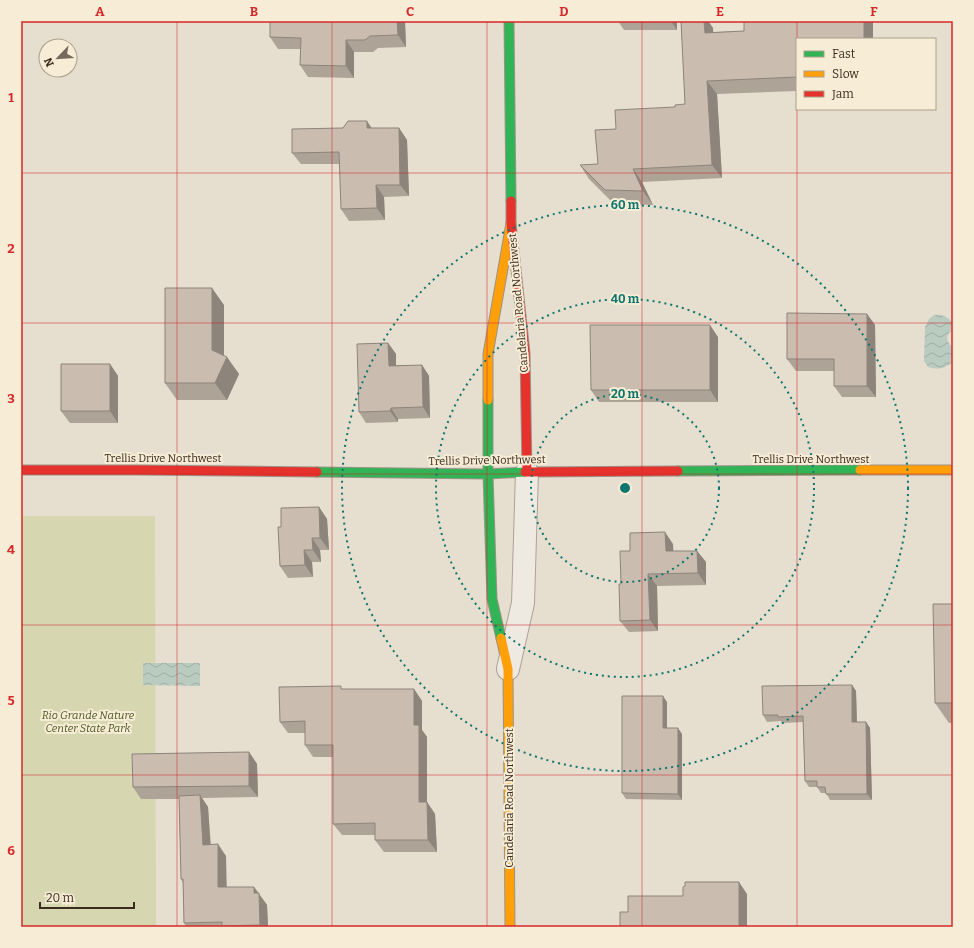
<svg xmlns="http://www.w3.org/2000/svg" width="974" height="948" viewBox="0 0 974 948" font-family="Bitter,serif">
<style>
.park{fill:#d6d6b1}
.water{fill:url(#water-waves)}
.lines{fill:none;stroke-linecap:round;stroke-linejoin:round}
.street-casing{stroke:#aca397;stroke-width:24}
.fast-casing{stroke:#9b9388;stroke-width:11}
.slow-casing{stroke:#9b9388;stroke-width:11}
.jam-casing{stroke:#9b9388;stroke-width:11}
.street{stroke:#eee9e1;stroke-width:22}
.fast{stroke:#30b455;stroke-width:9}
.slow{stroke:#ff9f0a;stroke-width:9}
.jam{stroke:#e5322d;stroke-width:9}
.wall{fill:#aea397}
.shaded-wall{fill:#8d847b}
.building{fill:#cabdb0;stroke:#8d847b}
.grid{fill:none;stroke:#d62828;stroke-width:1;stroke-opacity:0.55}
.ring{fill:none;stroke:#0f766e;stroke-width:2;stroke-dasharray:2 4}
.labels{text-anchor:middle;stroke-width:4;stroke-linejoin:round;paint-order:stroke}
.street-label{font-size:11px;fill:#3b2c1f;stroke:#f7ecd5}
.park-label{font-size:11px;font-style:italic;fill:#4c5824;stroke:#f7ecd5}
.centre{fill:#0f766e;stroke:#f7ecd5;stroke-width:2}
.ring-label{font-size:12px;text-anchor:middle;font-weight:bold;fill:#0f766e;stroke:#f7ecd5;stroke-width:4;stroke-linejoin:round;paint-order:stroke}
.neatline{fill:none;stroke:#d62828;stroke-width:1.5}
.grid-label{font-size:13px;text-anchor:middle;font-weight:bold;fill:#d62828}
</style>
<defs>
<pattern id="water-waves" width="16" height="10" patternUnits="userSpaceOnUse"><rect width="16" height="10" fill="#bacbc0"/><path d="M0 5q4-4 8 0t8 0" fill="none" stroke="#a1aea5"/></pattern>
</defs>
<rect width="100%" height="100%" fill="#e6decf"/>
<!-- park -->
<path class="park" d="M21,516H155L156,927H21Z"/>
<!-- water -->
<path class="water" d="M934,315C943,314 946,316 952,322L951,332L948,334L947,338L949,344L952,346L953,362C944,369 938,370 928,367L924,361L925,327L929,319Z
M143,663H200V686L143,685Z"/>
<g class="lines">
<!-- street casing -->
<g class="street-casing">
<path id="street" d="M508,669L523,603L527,472"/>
</g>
<!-- fast casing -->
<g class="fast-casing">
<path id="fast" d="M509,21L511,201
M488,400V474L492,599L501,638
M678,471L860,470
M317,472L488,474L525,472"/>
</g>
<!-- slow casing -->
<g class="slow-casing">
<path id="slow" d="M488,400V354L511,223
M860,470H953
M501,638L508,669L510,927"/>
</g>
<!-- jam casing -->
<g class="jam-casing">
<path id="jam" d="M511,201V223L525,353L527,472
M21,470H137L317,472
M525,472L678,471"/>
</g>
<!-- street -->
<use href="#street" class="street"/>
<!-- fast -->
<use href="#fast" class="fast"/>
<!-- slow -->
<use href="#slow" class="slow"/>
<!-- jam -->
<use href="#jam" class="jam"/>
</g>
<!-- wall -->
<path class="wall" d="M270,21H405L406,47L378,48L373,52H354V78L308,77L300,65V49H278L270,37Z
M618,21H677V30H624Z
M681,21H708L713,28V32L744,31V21H873V39H797V91L717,94L722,178L642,182L653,205L614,204L589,179L580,165L598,164L616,129L675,107L685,104Z
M371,128H399L407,140L409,196L384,197L385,220L349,221L341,209L340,164H301L292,153Z
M224,305V356L239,374L227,400H177L165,383Z
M867,314L875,325L876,397H842L834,386V371H796L787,359Z
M718,337V402H599L591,390Z
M388,343L396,354V365H422L429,376L430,418L398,419V422L366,423L359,412Z
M110,364L118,376V423H70L61,411Z
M319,507L327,519L329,550H320L321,562H312L313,577L288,578L280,566L281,527Z
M673,544V551H697L706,562V585L657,586L658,631L629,632L620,621L621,584L630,551Z
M953,604V723H949L935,703Z
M852,685L856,691L857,722H866L870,728L872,800H830L826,793H821L817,787H809L805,781L803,722L782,723L781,721L767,722L763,715Z
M343,689H414L422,701V730L427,737V802L435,814L437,852H384L375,840V835H342L333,824V757H313L305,745V733H288L280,722Z
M667,702V728L682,734V800L626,799L622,793Z
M249,752L257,764L258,797L202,798L208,807L211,845L226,856V887H254L267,905L268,927H187L184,923L183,883L181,879L179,799H141L133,787Z"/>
<!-- shaded-wall -->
<path class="shaded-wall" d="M397,21H405L406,47L398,35Z
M671,21H677V30Z
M704,21H708L713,28L714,46L705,33Z
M864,21H873V39H864Z
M346,40L354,52V78L346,66Z
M707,81L717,94L722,178L712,165Z
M367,121L375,133L367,128Z
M399,128L407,140L409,196L400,185Z
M633,169L642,182L653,205L643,191Z
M376,185L384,197L385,220L377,208Z
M212,288L224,305V364L227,357L239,374L227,400L215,383L212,350Z
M867,314L875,325L876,397L867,386Z
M710,325L718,337V402L710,390Z
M388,343L396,354V376L389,366Z
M110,364L118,376V423L110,411Z
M422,365L429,376L430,418L423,407Z
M391,408L398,419V422L390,411Z
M319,507L327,519L329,550L320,538Z
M665,532L673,544L674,563L666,551Z
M312,538L320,550L321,562L313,550Z
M304,550L312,562L313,577L305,565Z
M697,551L706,562V585L698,573Z
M648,574L657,586L658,631L650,620Z
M852,685L856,691L857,728L852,722Z
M414,689L422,701V730L427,737V802L435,814L437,852L428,840L419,802L414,725Z
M663,696L667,702V734L663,728Z
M866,722L870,728L872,800L867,794Z
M678,728L682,734V800L678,794Z
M249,752L257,764L258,797L249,786Z
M200,795L208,807L211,856L203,845Z
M218,844L226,856L227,899L218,887Z
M739,882L747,894V927H739Z
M254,887L267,905L268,927H261L260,925L254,893Z"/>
<!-- building -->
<path class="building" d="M270,21H397L398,35L370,36L365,40H346V66L300,65L301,38L270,37Z
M681,21H704L705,33L744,31V21H864V39H797V77L707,81L712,165L633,169L643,191L605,190L580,165L598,164L595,130L616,129L615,110L675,107V105L685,104Z
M348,121H367V128H399L400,185H376L377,208L341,209L339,152L292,153V129L343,128Z
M165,288H212V350L227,357L215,383H165Z
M787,313L867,314V386H834V359H787Z
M590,325H710V390H591Z
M388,343L389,366L422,365L423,407L391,408L390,411L359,412L357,344Z
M61,364H110V411H61Z
M319,507L320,538H312L313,550H304L305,565L280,566L278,527H281V508Z
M665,532L666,551H697L698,573L648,574L650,620L620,621L619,584H621L620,551H630V533Z
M933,604H953V703H935Z
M852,685V722H866L867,794H826L825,787H817V781H805L803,716L778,717V715H763L762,686Z
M341,686V689H414V725H419V802H427L428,840H375V823L333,824V745H305V721L280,722L279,687Z
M622,696H663V728H678V794L622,793Z
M249,752V786L133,787L132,754Z
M200,795L203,845L218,844V887H254V893H259L260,925L222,926V922L184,923L183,879H181L179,796Z
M685,882H739V927H620V912H628V896H683V887L685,886Z"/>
<!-- grid -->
<path class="grid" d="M177,21V927M332,21V927M487,21V927M642,21V927M797,21V39M797,39V109M797,109V927M21,173H953M21,323H953M21,474H953M21,625H953M21,775H953"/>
<!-- distance rings -->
<g class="ring">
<circle cx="625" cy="488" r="94"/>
<circle cx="625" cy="488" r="189"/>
<circle cx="625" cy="488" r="283"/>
</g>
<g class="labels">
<!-- street labels -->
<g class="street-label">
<text transform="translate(518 303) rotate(-95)" y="4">Candelaria Road Northwest</text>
<text x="163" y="462">Trellis Drive Northwest</text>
<text x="811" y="463">Trellis Drive Northwest</text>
<text transform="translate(487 460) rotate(-1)" y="4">Trellis Drive Northwest</text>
<text transform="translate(509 798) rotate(-90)" y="4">Candelaria Road Northwest</text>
</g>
<!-- park labels -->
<g class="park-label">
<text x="88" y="719">Rio Grande Nature<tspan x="88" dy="13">Center State Park</tspan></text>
</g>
</g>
<circle cx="625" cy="488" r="6" class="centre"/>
<g class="ring-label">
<text x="625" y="209">60 m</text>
<text x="625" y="303">40 m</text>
<text x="625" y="398">20 m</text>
</g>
<!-- border -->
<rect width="974" height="948" fill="none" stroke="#f7ecd5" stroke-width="44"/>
<!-- legend -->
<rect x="796" y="38" width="140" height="72" fill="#f7ecd5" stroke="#ac9f8c"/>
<rect x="804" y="51" width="20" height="6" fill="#30b455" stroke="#ac9f8c"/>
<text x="832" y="58" font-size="12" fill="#3b2c1f">Fast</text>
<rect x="804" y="71" width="20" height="6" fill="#ff9f0a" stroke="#ac9f8c"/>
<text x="832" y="78" font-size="12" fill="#3b2c1f">Slow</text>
<rect x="804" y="91" width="20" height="6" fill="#e5322d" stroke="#ac9f8c"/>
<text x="832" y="98" font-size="12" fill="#3b2c1f">Jam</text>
<!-- north arrow -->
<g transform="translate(58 58) rotate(245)"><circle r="19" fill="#f7ecd5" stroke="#ac9f8c"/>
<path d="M0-3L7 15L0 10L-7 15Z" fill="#776a5d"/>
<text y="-6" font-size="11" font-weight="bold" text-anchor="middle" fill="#3b2c1f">N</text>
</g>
<!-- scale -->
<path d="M40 902v6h94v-6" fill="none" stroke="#3b2c1f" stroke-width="2"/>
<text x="46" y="902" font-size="12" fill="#3b2c1f" stroke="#f7ecd5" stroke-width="3" paint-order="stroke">20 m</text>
<rect x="22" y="22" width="930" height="904" class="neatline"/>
<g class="grid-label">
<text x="100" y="16">A</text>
<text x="254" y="16">B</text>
<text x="410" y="16">C</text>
<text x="564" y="16">D</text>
<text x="720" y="16">E</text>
<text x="874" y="16">F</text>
<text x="11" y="102">1</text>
<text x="11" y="253">2</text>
<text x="11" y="403">3</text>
<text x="11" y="554">4</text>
<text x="11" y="705">5</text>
<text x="11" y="855">6</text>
</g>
</svg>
